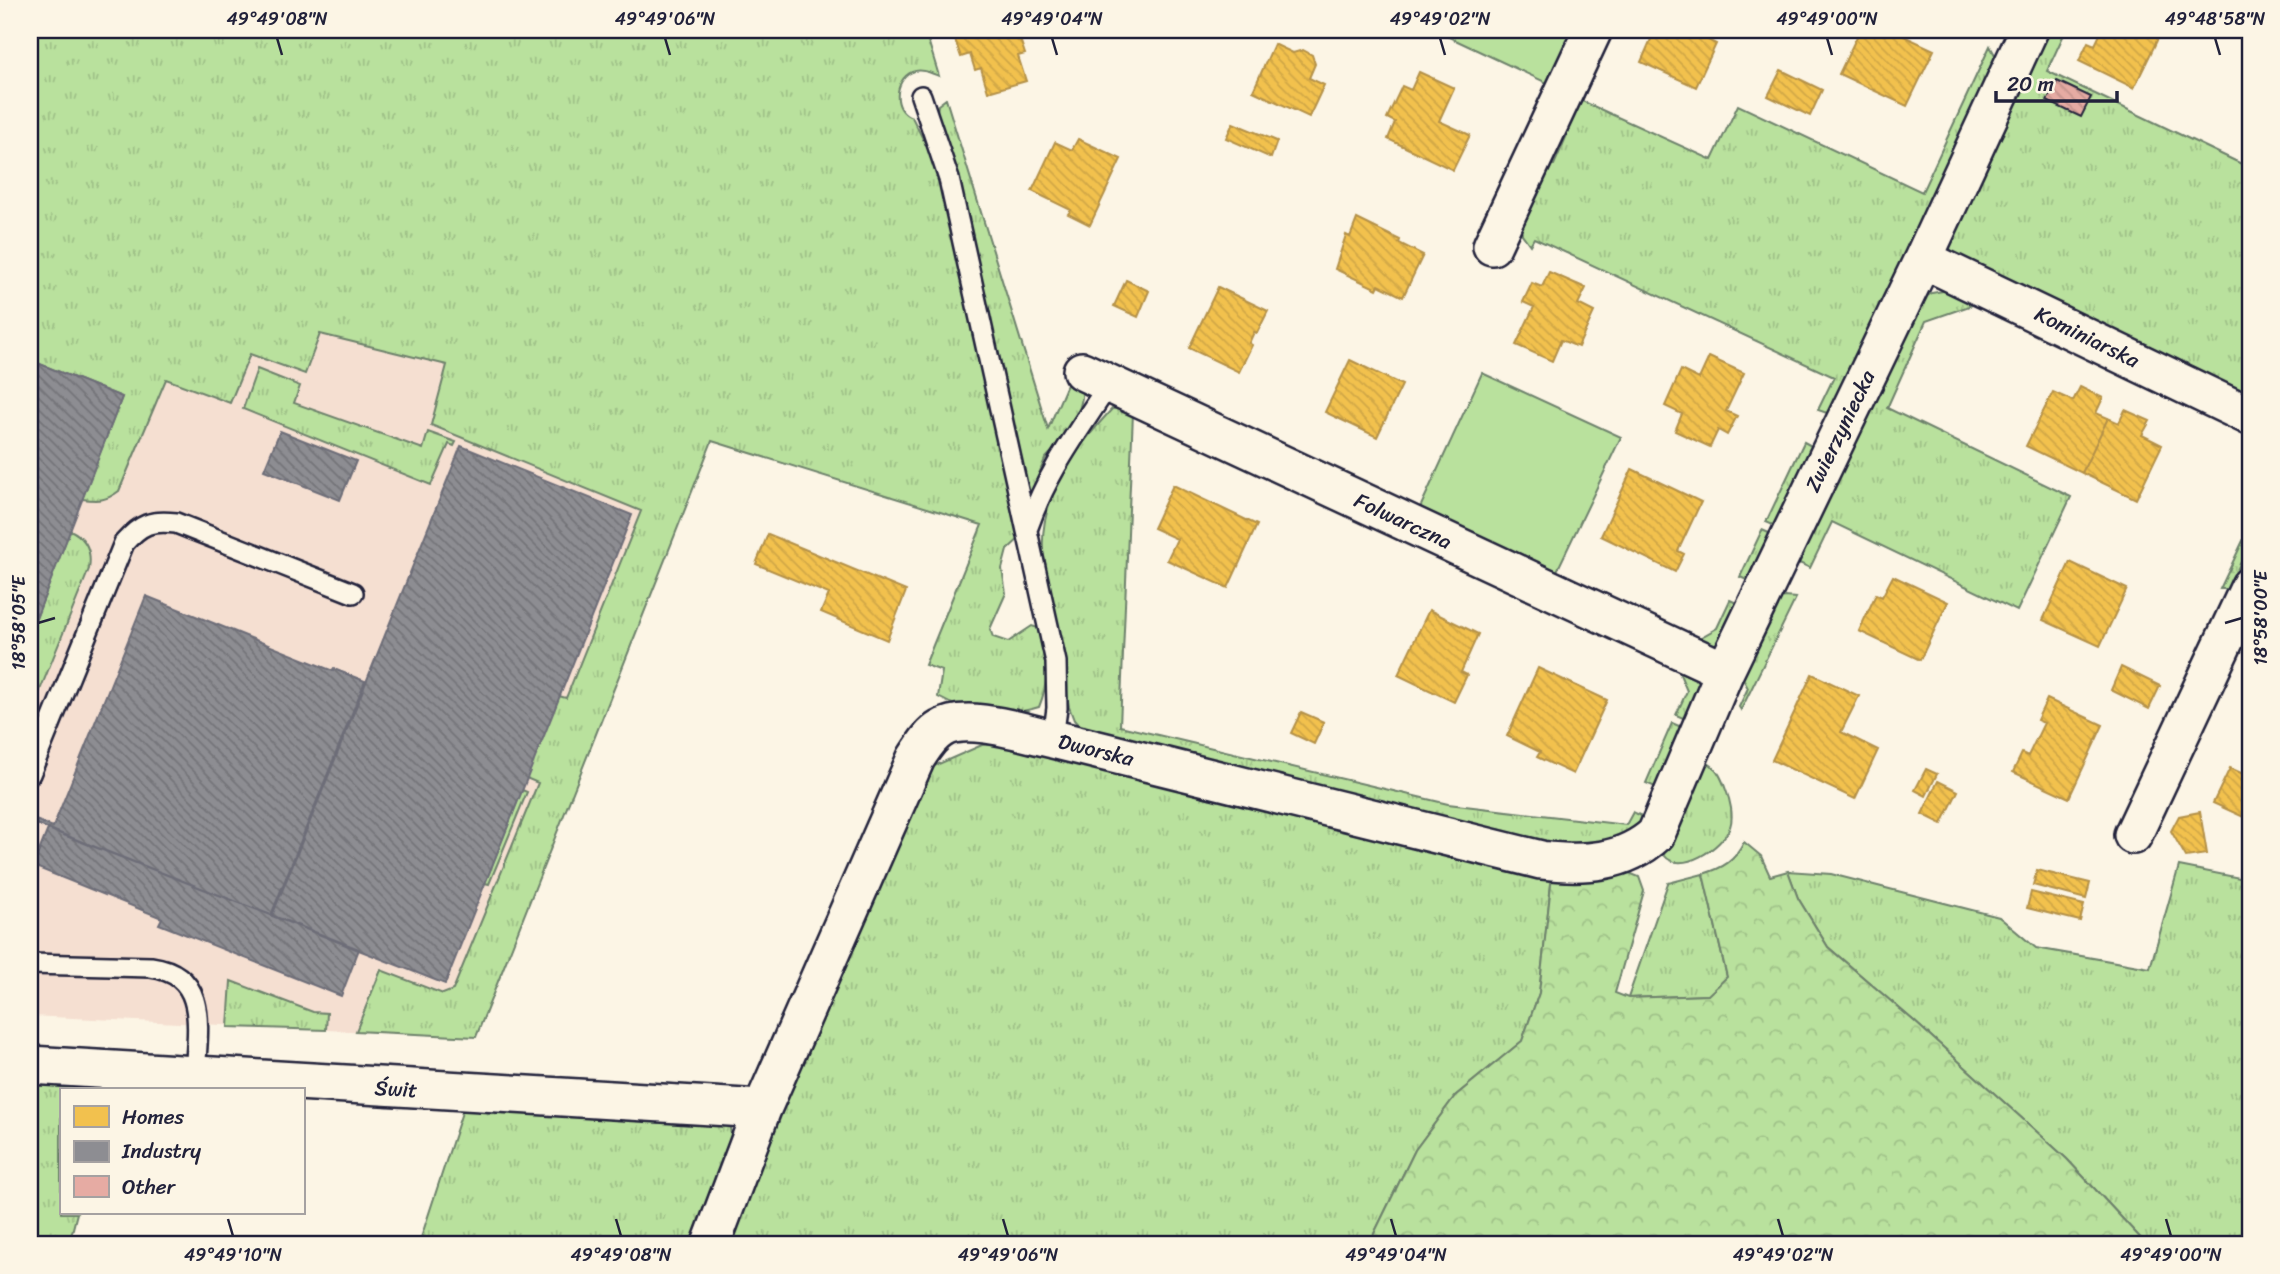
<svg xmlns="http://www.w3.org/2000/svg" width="2280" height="1274" viewBox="0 0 2280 1274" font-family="Sriracha,sans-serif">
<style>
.built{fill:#f5dfd1}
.grass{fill:url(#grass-tufts);stroke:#6e826c;stroke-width:2}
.forest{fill:url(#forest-crowns);stroke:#6e826c;stroke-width:2}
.green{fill:#b9e19d;stroke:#6e826c;stroke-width:2}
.homes{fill:url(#homes-back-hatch);stroke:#b49148;stroke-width:2}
.industry{fill:url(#industry-back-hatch);stroke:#6d6d78;stroke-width:2}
.building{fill:url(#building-back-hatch);stroke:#22223b;stroke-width:2}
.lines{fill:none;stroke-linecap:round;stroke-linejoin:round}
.service-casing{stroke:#22223b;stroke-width:24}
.minor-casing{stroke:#22223b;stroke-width:42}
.service{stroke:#fcf5e5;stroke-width:19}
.minor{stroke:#fcf5e5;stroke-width:37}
.ticks{fill:none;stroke:#22223b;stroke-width:2.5}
.labels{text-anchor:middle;stroke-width:7;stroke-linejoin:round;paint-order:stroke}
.street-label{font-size:21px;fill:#22223b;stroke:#fcf5e5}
.neatline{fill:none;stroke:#22223b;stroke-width:2.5}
.ticks-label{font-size:18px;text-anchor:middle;fill:#22223b}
</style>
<defs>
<pattern id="grass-tufts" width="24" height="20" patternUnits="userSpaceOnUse" patternTransform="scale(1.75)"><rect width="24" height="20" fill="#b9e19d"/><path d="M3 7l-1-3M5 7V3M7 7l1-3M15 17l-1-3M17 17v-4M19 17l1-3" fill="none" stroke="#9fc188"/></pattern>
<pattern id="forest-crowns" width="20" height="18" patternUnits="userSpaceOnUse" patternTransform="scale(1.75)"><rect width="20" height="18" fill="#b9e19d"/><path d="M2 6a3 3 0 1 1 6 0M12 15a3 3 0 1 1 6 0" fill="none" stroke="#9fc188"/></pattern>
<pattern id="homes-back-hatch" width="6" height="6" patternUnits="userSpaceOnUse" patternTransform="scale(1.75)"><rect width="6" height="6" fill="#f2c14e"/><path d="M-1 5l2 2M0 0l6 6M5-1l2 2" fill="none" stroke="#cfa645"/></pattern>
<pattern id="industry-back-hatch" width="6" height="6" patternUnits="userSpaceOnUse" patternTransform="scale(1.75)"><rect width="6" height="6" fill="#8d8d92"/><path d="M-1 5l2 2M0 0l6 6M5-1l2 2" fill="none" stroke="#737378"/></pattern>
<pattern id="building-back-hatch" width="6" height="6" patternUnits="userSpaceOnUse" patternTransform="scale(1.75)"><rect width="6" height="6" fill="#e6aba3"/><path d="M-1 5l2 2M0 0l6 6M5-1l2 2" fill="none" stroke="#c5938d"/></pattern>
</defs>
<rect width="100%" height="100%" fill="#fcf5e5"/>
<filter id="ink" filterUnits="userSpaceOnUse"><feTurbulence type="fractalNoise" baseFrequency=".0143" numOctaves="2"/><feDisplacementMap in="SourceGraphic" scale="14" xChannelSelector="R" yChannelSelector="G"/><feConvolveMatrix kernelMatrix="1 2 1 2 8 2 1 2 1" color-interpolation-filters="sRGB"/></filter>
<g filter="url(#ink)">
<!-- built -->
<path class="built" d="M30,30L319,333L447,365L712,441L476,1037L30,1016Z"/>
<!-- grass -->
<path class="grass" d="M30,30H925L939,76C931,73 921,68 912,72C894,80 892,111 912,117L929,151L948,209L1022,536L1007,550L1002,569L1006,593L990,629L993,637L1008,642L1032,626L1038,628C1046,658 1051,678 1039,707C1007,717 967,714 938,697L942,671L925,665L982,525L712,441L476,1037L356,1031L381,970L443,994L453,990L538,783L526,778L559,696L566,698L641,511L431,425L447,365L320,334L305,374L250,354L230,403L166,379L119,491C106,501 98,501 82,499L122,397L30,360Z
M1603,30H1612L1582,101L1712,160L1738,105L1922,192L1990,46L1999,62L1833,415L1818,410L1834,377L1534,238L1530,245L1522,234L1521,227L1545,165H1554L1567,135L1560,127Z
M2045,30H2066L2047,71L2250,168V364L2244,379L2250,382V395H2239L1952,255L1949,245Z
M946,99L1048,429L1068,382L1082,389V398L1078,415L1061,442L1045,459L1032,491H1028L981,280L937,112L938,105Z
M1948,290L1975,304L1926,321L1887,408L2071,497L2017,611L1832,522L1810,568L1797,562L1921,300L1932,293Z
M257,369L300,386L294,403L423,449L428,432L456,442L454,446L449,444L431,485L243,409Z
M1122,408L1133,413L1120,726L1448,804L1626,825L1633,812L1646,818C1625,847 1595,844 1562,848L1083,730L1074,720L1069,707L1043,550C1040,494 1076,448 1112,409Z
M1804,442L1817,449L1780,528L1766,522Z
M2250,526V543L2228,589H2220Z
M70,530C87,538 92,551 89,569L30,715V634Z
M1762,530L1776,536L1751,582L1740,577Z
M1783,597L1796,598L1741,710L1739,707L1748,688L1743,679L1745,662L1773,602Z
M1730,600L1741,605L1718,647L1710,648L1696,640L1717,628Z
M1677,667L1701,679L1703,687L1690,721L1676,715L1687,691Z
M1672,723L1686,729L1660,789L1646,783Z
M1010,744L1552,875L1539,993L1522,1041L1455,1096L1415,1150L1369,1244H724L775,1111L934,766L982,745Z
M1708,763C1718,769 1722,779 1726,790C1730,800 1734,816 1730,827C1723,847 1680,876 1664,855L1668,830Z
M522,790L527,792L489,884L485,883Z
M2179,866L2250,880V1244H2146L2067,1159L1914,1021L1828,947L1798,898L1788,871L1831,874L1999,917L2036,948L2150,968Z
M1703,874L1727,977L1709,995L1628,998L1668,883Z
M231,981L313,1012L327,1013L326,1030L228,1027Z
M30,1080L105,1082L104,1090H61V1213H77L69,1244H37L39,1236L30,1233Z
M465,1103L724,1123L730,1128L731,1136L694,1244H419Z"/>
<!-- forest -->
<path class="forest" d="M1744,842L1761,856L1770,876L1788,871L1798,898L1828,947L1914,1021L2067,1159L2146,1244H1369L1415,1150L1455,1096L1522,1041L1539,993L1552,875L1622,870L1639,877L1644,891L1615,993L1628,998L1708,995L1727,977L1703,874C1723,868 1735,861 1744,842Z"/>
<!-- green -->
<path class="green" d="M1434,30H1574L1549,84Z
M1482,373L1621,437L1556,573L1419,510Z"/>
<!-- homes -->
<path class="homes" d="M962,30H1017L1025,54L1018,56L1026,81L988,92L981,68L975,70L970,54L961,57L954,37L964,34Z
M1655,30H1707L1704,38L1716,44L1696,87L1641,62Z
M1860,30H1891L1934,50L1907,106L1839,74Z
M2102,30H2162L2134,88L2079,61L2088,42L2095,45Z
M1274,44L1293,53L1303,50L1312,55L1315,64L1309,78L1324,85L1309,117L1253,91Z
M1781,70L1822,90L1810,116L1768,96Z
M1419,72L1454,88L1439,121L1470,135L1453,170L1388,139L1395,122L1387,118L1402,86L1411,90Z
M1233,123L1277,141L1271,158L1226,138Z
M1078,139L1121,159L1090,225L1068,214L1071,210L1032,191L1055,142L1072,150Z
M1357,219L1400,240L1399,243L1423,255L1403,297L1379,285L1377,289L1335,269L1346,235L1350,237Z
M1549,272L1586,288L1578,304L1594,312L1578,347L1561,340L1552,361L1516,345L1534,307L1523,302L1532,283L1542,287Z
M1126,280L1149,291L1138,317L1114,306Z
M1218,287L1268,311L1257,333L1254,332L1249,343L1252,345L1239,372L1189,348Z
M1709,357L1744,373L1726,411L1737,416L1727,435L1718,430L1710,447L1675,431L1682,414L1665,406L1681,370L1699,379Z
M1350,360L1402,385L1377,437L1325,412Z
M2080,387L2103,398L2096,413L2108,418L2082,473L2026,446L2053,392L2073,401Z
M2125,410L2150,421L2142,435L2162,445L2136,499L2082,473L2108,418L2119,423Z
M1632,469L1701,502L1678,551L1684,554L1675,572L1601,536Z
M1173,485L1257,525L1228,588L1167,560L1177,539L1153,528Z
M768,534L906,591L887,640L821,612L829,594L756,564Z
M2070,562L2127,589L2100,646L2043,620Z
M1893,576L1948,602L1920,660L1859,631L1876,594L1882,597Z
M1429,610L1478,634L1461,672L1467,675L1454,702L1398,675Z
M2121,667L2160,686L2149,709L2111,690Z
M1538,668L1607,700L1573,774L1537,757L1540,752L1507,736Z
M1812,674L1859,696L1841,732L1878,750L1855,799L1772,760Z
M2047,699L2103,725L2069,798L2013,772L2022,753L2028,756L2044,723L2037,720Z
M1301,712L1324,722L1314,744L1291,733Z
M2230,768L2250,777V820L2213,803Z
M1926,769L1937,774L1926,796L1915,790Z
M1938,781L1958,791L1942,824L1922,814Z
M2200,812L2207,854L2186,857L2171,831L2179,816Z
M2037,870L2090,883L2086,899L2033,885Z
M2031,892L2084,905L2080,921L2027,908Z"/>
<!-- industry -->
<path class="industry" d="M30,360L122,397L30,634Z
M280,431L356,461L340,500L264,470Z
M461,446L632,515L445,984L272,916Z
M146,596L333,671L334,669L365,681L271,915L31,822L33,819L53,827Z
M48,829L359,949L341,996L159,924L162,918L33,866Z"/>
<!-- building -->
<path class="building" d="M2057,81L2091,97L2081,117L2047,101Z"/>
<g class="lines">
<!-- service casing -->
<g class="service-casing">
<path id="service" d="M921,96L949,179L1056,662L1057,708L1053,739
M1028,527C1047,472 1078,432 1109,384
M30,774L124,543C141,524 151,520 176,523L353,593
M30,964L151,967C210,975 197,1031 195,1076"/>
</g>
<!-- minor casing -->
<g class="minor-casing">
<path id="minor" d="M1492,246L1593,30
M1923,259L2250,416
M1082,371L1725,671
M2133,835L2250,586
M30,1065L762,1109
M711,1244L762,1109L916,758C923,748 929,736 941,729C966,713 1025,733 1053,739L1541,860C1582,865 1624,864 1656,834L1725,671L1923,259L2029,30"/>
</g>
<!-- service -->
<use href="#service" class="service"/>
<!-- minor -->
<use href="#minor" class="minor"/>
</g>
</g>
<!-- ticks -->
<path class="ticks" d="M277,38L282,55M665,38L670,55M1052,38L1057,55M1440,38L1445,55M1827,38L1832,55M2215,38L2220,55M38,623L55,618M2225,623L2242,618M228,1219L233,1236M616,1219L621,1236M1003,1219L1008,1236M1391,1219L1396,1236M1778,1219L1783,1236M2166,1219L2171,1236"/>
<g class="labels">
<!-- street labels -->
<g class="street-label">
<text transform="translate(2087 337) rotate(26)" y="7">Kominiarska</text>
<text transform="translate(1840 431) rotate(-64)" y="7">Zwierzyniecka</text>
<text transform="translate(1403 521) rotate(25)" y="7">Folwarczna</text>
<text transform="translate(1096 750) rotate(14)" y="7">Dworska</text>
<text transform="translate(396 1089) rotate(3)" y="7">Świt</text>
</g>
</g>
<!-- margin -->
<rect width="2280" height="1274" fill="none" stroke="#fcf5e5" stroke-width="77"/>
<!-- legend -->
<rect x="60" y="1088" width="245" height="126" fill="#fcf5e5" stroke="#a5a1a1" stroke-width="2"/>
<rect x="74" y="1106" width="35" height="21" fill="#f2c14e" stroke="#a5a1a1" stroke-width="2"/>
<text x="122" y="1124" font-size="21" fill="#22223b">Homes</text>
<rect x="74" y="1141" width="35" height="21" fill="#8d8d92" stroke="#a5a1a1" stroke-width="2"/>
<text x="122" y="1158" font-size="21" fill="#22223b">Industry</text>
<rect x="74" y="1176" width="35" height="21" fill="#e6aba3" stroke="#a5a1a1" stroke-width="2"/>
<text x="122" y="1194" font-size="21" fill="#22223b">Other</text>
<!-- scale -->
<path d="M1996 91v10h121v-10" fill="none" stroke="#22223b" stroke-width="3.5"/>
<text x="2007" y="91" font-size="21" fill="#22223b" stroke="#fcf5e5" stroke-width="5" paint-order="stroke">20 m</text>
<rect x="38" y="38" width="2204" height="1198" class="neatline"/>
<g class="ticks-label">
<text x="277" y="25">49°49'08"N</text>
<text x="665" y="25">49°49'06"N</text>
<text x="1052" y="25">49°49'04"N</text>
<text x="1440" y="25">49°49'02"N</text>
<text x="1827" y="25">49°49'00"N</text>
<text x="2215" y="25">49°48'58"N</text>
<text transform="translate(2261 618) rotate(-90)" y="6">18°58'00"E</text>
<text transform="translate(19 623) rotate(-90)" y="6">18°58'05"E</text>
<text x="233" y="1261">49°49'10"N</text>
<text x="621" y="1261">49°49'08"N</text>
<text x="1008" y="1261">49°49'06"N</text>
<text x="1396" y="1261">49°49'04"N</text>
<text x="1783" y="1261">49°49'02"N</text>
<text x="2171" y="1261">49°49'00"N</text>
</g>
</svg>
